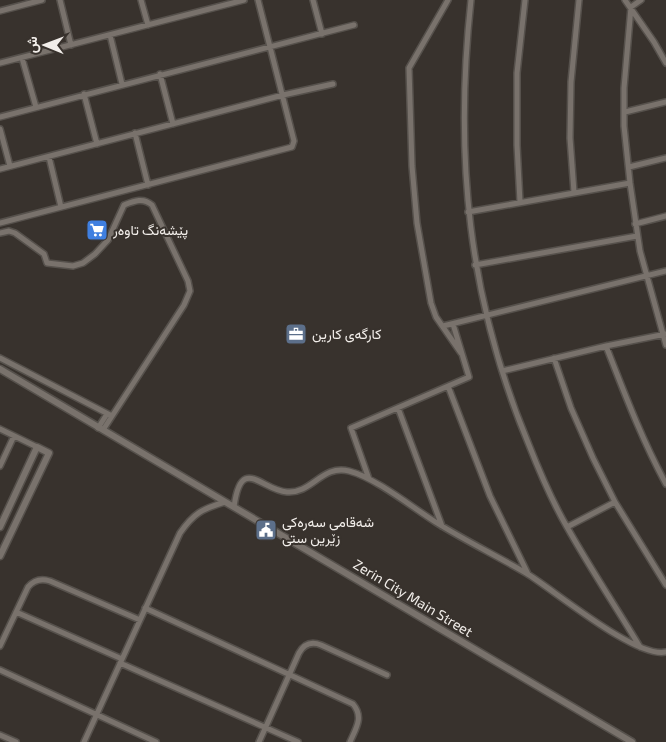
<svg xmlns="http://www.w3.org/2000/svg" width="666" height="742" viewBox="0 0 666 742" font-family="'Exo 2',Vazirmatn,sans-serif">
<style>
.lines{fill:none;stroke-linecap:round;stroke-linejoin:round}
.minor-casing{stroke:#56514c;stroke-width:8}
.tertiary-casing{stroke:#56514c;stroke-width:9}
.minor{stroke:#79726c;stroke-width:5}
.tertiary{stroke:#79726c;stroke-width:6}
.labels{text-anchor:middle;stroke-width:4;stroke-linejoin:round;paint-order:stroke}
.poi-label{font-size:14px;fill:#f2eeea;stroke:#38322d;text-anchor:start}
.street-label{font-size:14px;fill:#f2eeea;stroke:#38322d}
</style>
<rect width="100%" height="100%" fill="#38322d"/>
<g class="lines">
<!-- minor casing -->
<g class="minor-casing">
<path id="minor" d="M60,0L71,45
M141,0L148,25
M313,0L322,34
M448,0L409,68L412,166L417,223L431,303L436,317L461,353
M471,0C454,156 468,299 529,445C540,473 552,501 567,527C590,568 616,607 640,647
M625,0L654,42L666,63
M641,0L631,7L624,88V126L630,183L640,251L666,345
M0,11L42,0
M110,35L122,84
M22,58L36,107
M0,63L244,0
M160,74L173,124
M84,94L97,144
M625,112L666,102
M0,117L354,25
M0,129L10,166
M135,133L148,185
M49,157L61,207
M629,167L666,158
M0,169L283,95L333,84
M574,192L570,138L571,82L579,0
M520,202L517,145V73L525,0
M468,212L630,183
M0,223L292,147L294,141L258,0
M635,224L666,216
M0,233L9,231L15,233L44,254L47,263L73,266L83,263L95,254L108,240L124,205C134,201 143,197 152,205L188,281L190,291L184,305L103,430
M475,265L637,236
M443,326L666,271
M606,346C624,392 642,440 666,484
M0,358L112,416
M554,358L571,408L593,458L615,502L666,585
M502,371L606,346L666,334
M448,386L490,496L528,574
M398,408L442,526
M98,428L107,414
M0,429L37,447
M0,466L14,436
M369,479L351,428L469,377L453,324
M234,507C241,454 261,490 287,492C312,494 322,464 349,471C376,478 413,508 437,523C466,541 497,556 526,573C554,590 636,659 666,652
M567,527L615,502
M145,608L353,704C364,717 356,728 350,742
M16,612L122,659
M0,646L28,587C34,580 41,578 50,581L140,620
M120,663L298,742
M0,670L156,742
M0,735L16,742
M84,742L180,533C194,513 202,509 225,502
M259,742L299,653C304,644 311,641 321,645L387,675"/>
</g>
<!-- tertiary casing -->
<g class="tertiary-casing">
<path id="tertiary" d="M0,369L632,742
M0,527L37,447L49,453L0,556"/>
</g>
<!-- minor -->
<use href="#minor" class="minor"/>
<!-- tertiary -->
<use href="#tertiary" class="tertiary"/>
</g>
<!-- icons -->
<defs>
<g id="supermarket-square" transform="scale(1.125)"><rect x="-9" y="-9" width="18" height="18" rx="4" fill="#3f7fe0" stroke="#38322d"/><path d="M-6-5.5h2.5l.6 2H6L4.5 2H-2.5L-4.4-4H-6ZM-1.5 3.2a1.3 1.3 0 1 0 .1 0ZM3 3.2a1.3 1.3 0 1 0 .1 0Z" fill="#fff"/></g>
<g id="office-square" transform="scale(1.125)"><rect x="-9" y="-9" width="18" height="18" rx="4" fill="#5c6f8a" stroke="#38322d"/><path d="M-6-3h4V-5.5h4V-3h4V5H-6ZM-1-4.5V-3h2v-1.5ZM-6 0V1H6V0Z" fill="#fff"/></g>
<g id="civic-square" transform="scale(1.125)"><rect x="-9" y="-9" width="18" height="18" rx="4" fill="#5c6f8a" stroke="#38322d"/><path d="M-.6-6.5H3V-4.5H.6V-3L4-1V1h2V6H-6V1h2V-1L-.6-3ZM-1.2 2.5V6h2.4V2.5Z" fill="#fff"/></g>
</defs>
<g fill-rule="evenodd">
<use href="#supermarket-square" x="97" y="230"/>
<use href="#office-square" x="296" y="334"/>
<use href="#civic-square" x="266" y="530"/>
</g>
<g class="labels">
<!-- poi labels -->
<g class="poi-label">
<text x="113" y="235">پێشەنگ تاوەر</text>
<text x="312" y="339">کارگەی کارین</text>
<text x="282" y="527">شەقامی سەرەکی<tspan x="282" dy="16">زێرین ستی</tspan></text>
</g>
<!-- street labels -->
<g class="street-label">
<text transform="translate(413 598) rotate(31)" y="5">Zerin City Main Street</text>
</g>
</g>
<!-- north arrow -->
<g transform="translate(45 45) rotate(271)" stroke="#38322d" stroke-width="4" paint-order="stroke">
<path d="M0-4L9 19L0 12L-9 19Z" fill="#f2eeea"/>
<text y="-8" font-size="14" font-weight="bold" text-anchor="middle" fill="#f2eeea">ش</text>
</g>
</svg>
